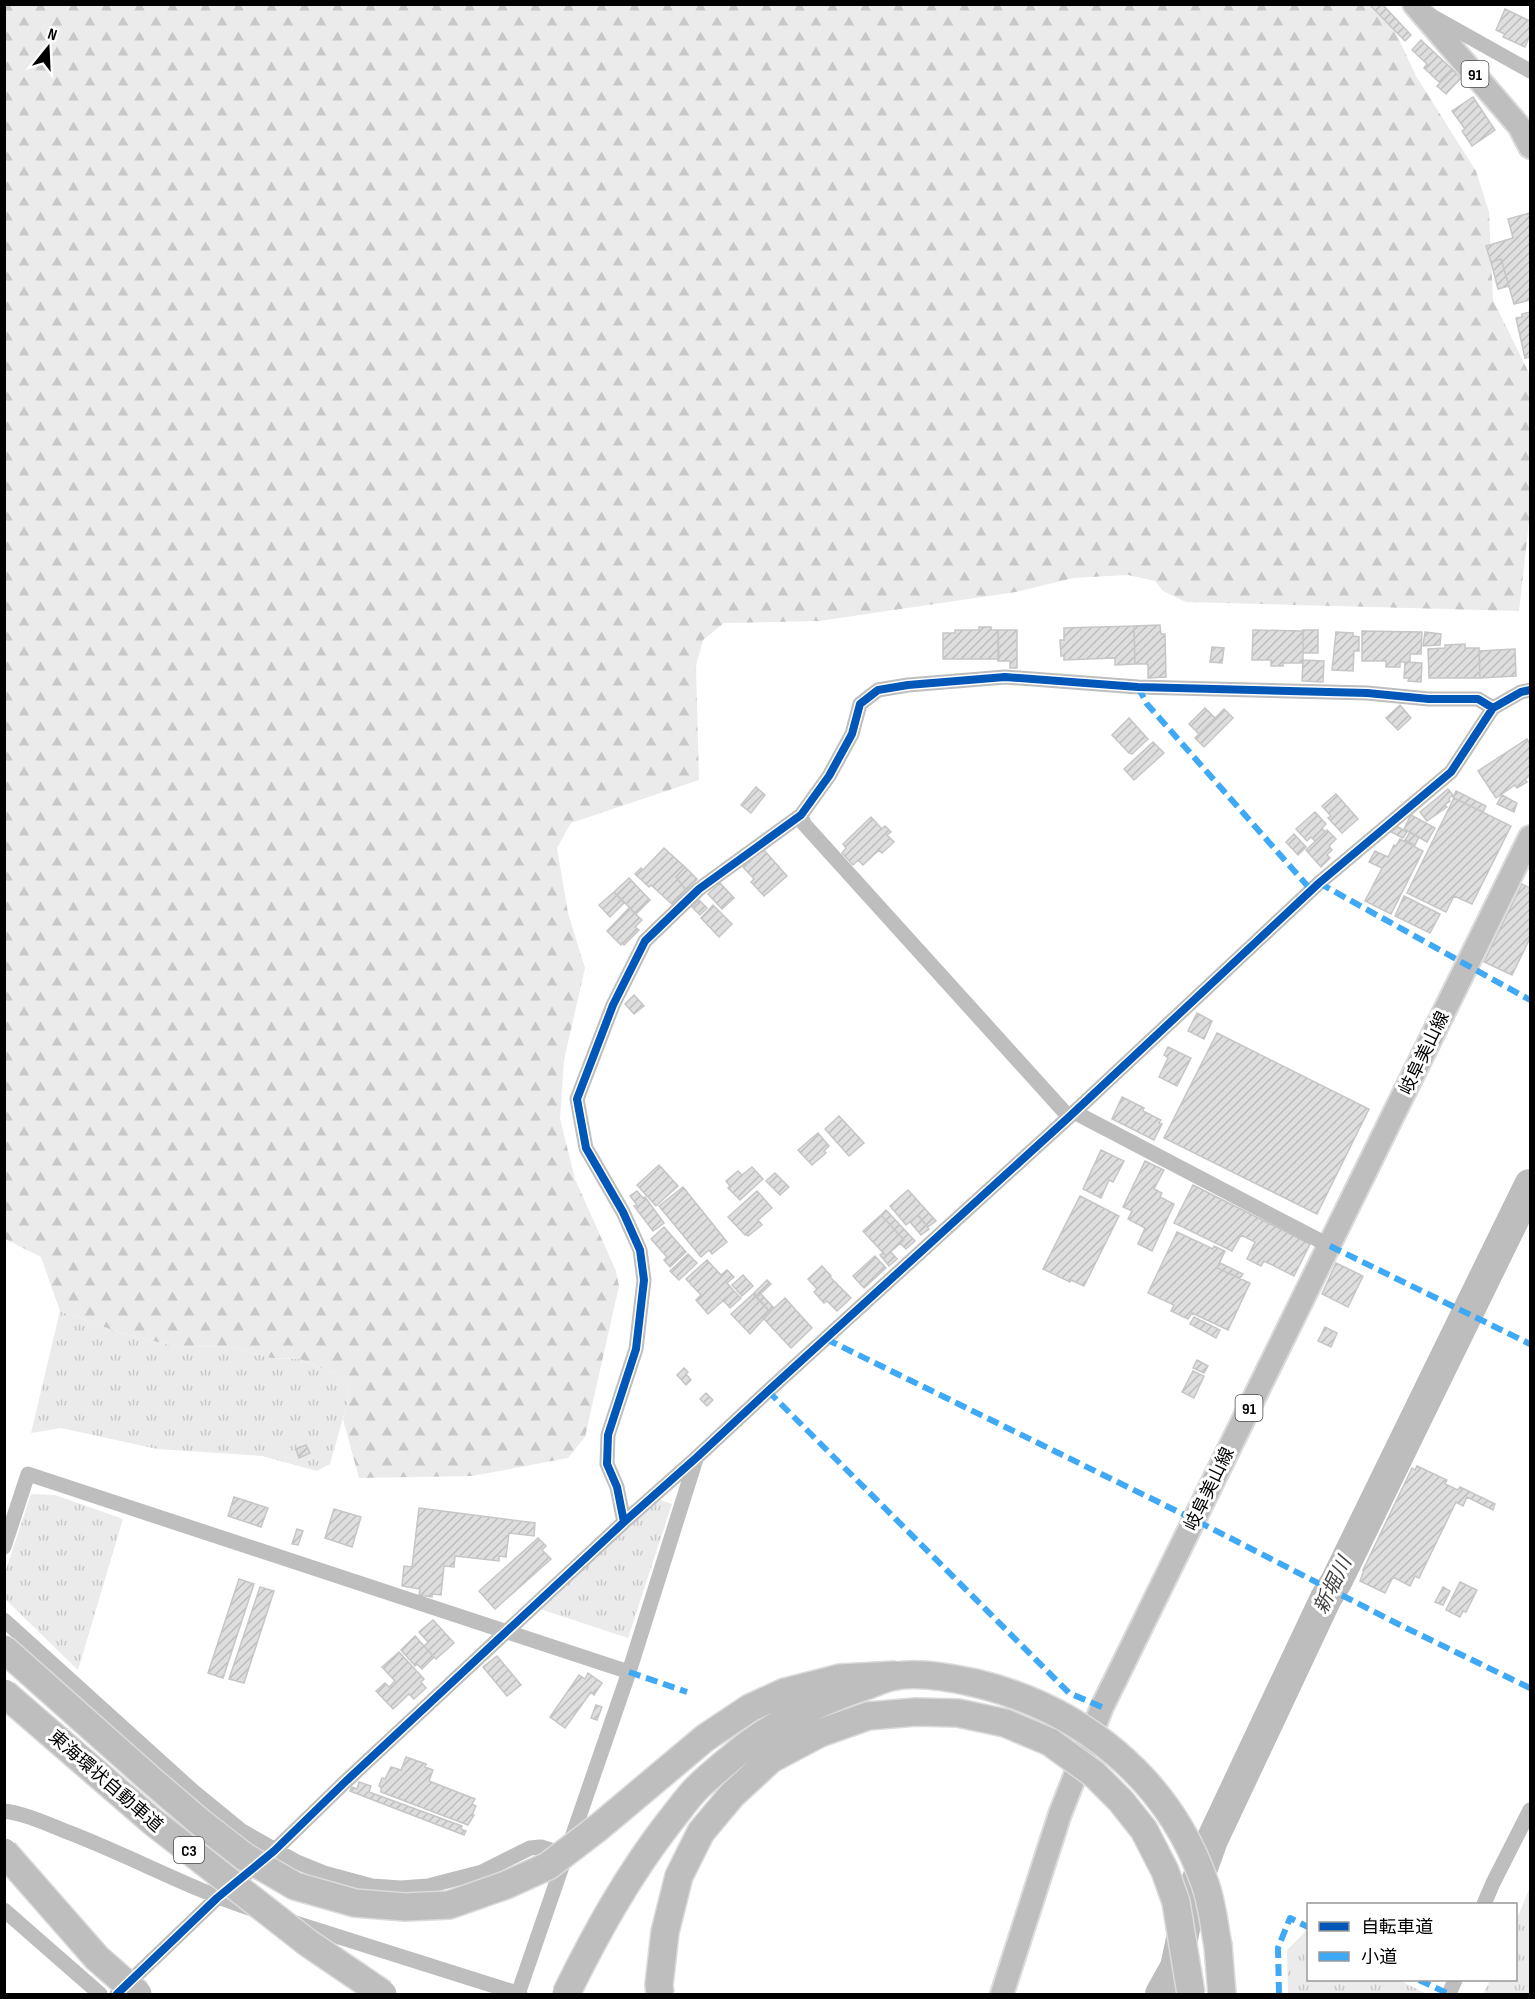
<svg xmlns="http://www.w3.org/2000/svg" width="1535" height="1999" viewBox="0 0 1535 1999" font-family="'Sofia Sans Condensed','Noto Sans JP',sans-serif">
<style>
.grass{fill:url(#grass-tufts)}
.forest{fill:url(#forest-firs)}
.lines{fill:none;stroke-linecap:round;stroke-linejoin:round}
.river{stroke:#bdbdbd;stroke-width:32}
.building{fill:url(#building-hatch);stroke:#c6c6c6;stroke-width:1.5}
.primary-casing{stroke:#dbdbdb;stroke-width:26}
.motorway-casing{stroke:#dbdbdb;stroke-width:30}
.minor{stroke:#bebebe;stroke-width:15}
.primary{stroke:#bebebe;stroke-width:22}
.motorway{stroke:#bebebe;stroke-width:27}
.motorway-bridge-casing{stroke:#dbdbdb;stroke-width:30;stroke-linecap:butt}
.motorway-bridge{stroke:#bebebe;stroke-width:27}
.quiet{stroke:#3fa9f5;stroke-width:6;stroke-dasharray:12 6;stroke-linecap:butt}
.cycleway-casing{stroke:#fff;stroke-width:11}
.cycleway{stroke:#0057b8;stroke-width:8}
.labels{text-anchor:middle;stroke-width:6;stroke-linejoin:round;paint-order:stroke}
.shield{fill:#fff;stroke:#4c4c4c;stroke-width:1.5}
.shield-label{font-size:16px;font-weight:bold;fill:#000}
.street-label{font-size:18px;fill:#000;stroke:#fff}
.water-label{font-size:20px;font-style:italic;fill:#424242;stroke:#fff}
</style>
<defs>
<pattern id="grass-tufts" width="24" height="20" patternUnits="userSpaceOnUse" patternTransform="scale(1.5)"><rect width="24" height="20" fill="#ebebeb"/><path d="M3 7l-1-3M5 7V3M7 7l1-3M15 17l-1-3M17 17v-4M19 17l1-3" fill="none" stroke="#c8c8c8"/></pattern>
<pattern id="forest-firs" width="22" height="20" patternUnits="userSpaceOnUse" patternTransform="scale(1.5)"><rect width="22" height="20" fill="#ebebeb"/><path d="M5 1l3.5 6h-7zM16 11l3.5 6h-7z" fill="#c8c8c8"/></pattern>
<pattern id="building-hatch" width="6" height="6" patternUnits="userSpaceOnUse" patternTransform="scale(1.5)"><rect width="6" height="6" fill="#dedede"/><path d="M-1 1l2-2M0 6l6-6M5 7l2-2" fill="none" stroke="#bdbdbd"/></pattern>
</defs>
<rect width="100%" height="100%" fill="#fff"/>
<!-- grass -->
<path class="grass" d="M60,1311L121,1333L174,1346L231,1347L271,1358L300,1359L337,1375L347,1384L349,1397L330,1464L317,1471L262,1456L157,1449L61,1428L31,1433Z
M31,1494L55,1495L123,1519L78,1670L5,1599V1573Z
M658,1499L672,1504L628,1638L540,1609Z
M1530,1887V1994H1483L1490,1980H1516V1921Z
M1307,1930L1308,1931V1980H1399L1427,1994H1288L1287,1950Z"/>
<!-- forest -->
<path class="forest" d="M4,5H1383L1416,76L1476,171L1489,212L1493,300L1530,375V513L1519,611L1186,602L1163,591L1155,581L1128,575L1073,578L1016,592L819,621L724,623L703,640L696,666L699,780L571,823L557,848L568,913L585,968L564,1060L560,1119L575,1179L616,1271L619,1286L585,1437L568,1458L472,1476L359,1478L343,1419L349,1397L347,1384L337,1375L300,1359L271,1358L231,1347L174,1346L121,1333L60,1311L41,1257L5,1239Z"/>
<g class="lines">
<!-- river -->
<path class="river" d="M1161,1994L1176,1967L1190,1901L1212,1840L1326,1598L1336,1582L1530,1185"/>
</g>
<!-- building -->
<path class="building" d="M1369,4H1382L1411,35L1405,41Z
M1505,9L1530,21V35L1525,47L1503,37L1505,34L1496,30Z
M1421,40L1453,70L1440,83L1424,68L1427,64L1412,50Z
M1453,70L1461,78L1446,94L1437,86Z
M1473,97L1495,130L1472,146L1462,131L1465,129L1452,111Z
M1530,213V300L1514,304L1501,259L1491,262L1486,246L1513,238L1508,219Z
M1501,259L1509,286L1498,289L1491,262Z
M1530,312V357L1525,358L1516,318L1522,317V314Z
M1160,625L1161,634H1165L1166,677L1148,678V664H1135L1134,626Z
M1134,626L1135,664L1115,665V658L1064,660V656H1061L1060,640H1064V628Z
M979,627H991V630H998L999,659H943V633H955V630H979Z
M998,630H1017V668H1010V661H998Z
M1253,630L1303,631V663H1283V666H1271V660H1252Z
M1303,630H1318V653H1303Z
M1362,631L1422,632L1421,654H1410V662H1400V667H1386V661H1362Z
M1336,632L1353,633V636L1359,637V651H1354L1353,671L1332,670Z
M1425,632L1441,634L1440,645L1423,646Z
M1465,644V648H1479L1480,678H1429L1428,649L1445,648V645Z
M1212,647L1224,648L1222,663L1210,662Z
M1515,649L1516,676L1480,678L1479,651Z
M1303,660L1324,661L1323,682L1302,681Z
M1405,662L1422,663L1421,682L1408,681L1409,678H1404Z
M1400,705L1411,718L1398,730L1386,718Z
M1205,708L1215,718L1199,734L1189,724Z
M1224,709L1233,718L1204,747L1195,738Z
M1129,718L1148,739L1132,754L1129,753L1112,735Z
M1527,739L1530,744V776L1525,779L1527,782L1517,788L1515,785L1496,798L1478,771Z
M1153,742L1164,753L1134,780L1124,769Z
M756,787L765,795L751,813L741,805Z
M1448,789L1453,795L1449,798L1450,801L1445,805L1447,807L1427,821L1420,812Z
M1456,791L1486,806L1483,812L1453,798Z
M1336,794L1358,819L1342,833L1328,818L1331,816L1322,806Z
M1502,795L1517,803L1514,812L1497,804Z
M1454,798L1511,826L1472,904L1454,896L1446,912L1407,893Z
M1315,812L1326,824L1322,828L1325,832L1315,841L1311,837L1307,841L1296,829Z
M1411,815L1435,828L1427,842L1404,829Z
M871,817L882,829L885,826L891,832L887,835L894,842L882,853L879,850L863,865L858,860L853,865L842,853L846,848L843,844Z
M1398,827L1407,832L1403,838L1391,832Z
M1327,830L1336,839L1329,846L1332,850L1327,855L1330,858L1321,867L1306,850Z
M1410,832L1419,837L1415,845L1405,840Z
M1294,834L1306,847L1298,855L1286,842Z
M1400,839L1423,851L1391,914L1365,901L1382,868L1369,862L1375,851L1388,857L1394,845L1396,846Z
M664,848L685,867L676,877L686,890L673,905L651,885L649,887L635,874L641,868L643,870Z
M763,849L787,876L764,896L751,882L754,879L743,867Z
M685,867L697,879L686,890L676,877Z
M629,878L650,900L636,914L614,892Z
M720,883L734,898L722,909L708,894Z
M1522,884L1530,888V938L1512,975L1484,962Z
M614,892L624,903L610,917L599,905Z
M1404,896L1440,914L1430,933L1395,916Z
M699,900L707,908L700,915L692,907Z
M713,905L732,924L719,937L701,918Z
M629,908L642,920L635,927L639,930L624,945L622,943L621,945L607,931Z
M634,995L644,1006L634,1014L625,1004Z
M1197,1013L1212,1021L1204,1039L1188,1031Z
M1217,1033L1369,1109L1317,1214L1164,1138Z
M1168,1047L1191,1058L1177,1086L1159,1077L1168,1058L1164,1055Z
M1122,1097L1144,1108L1143,1111L1161,1120L1159,1123L1162,1124L1154,1140L1112,1119Z
M839,1116L864,1143L849,1156L825,1129Z
M818,1133L829,1146L824,1151L826,1153L812,1165L798,1150Z
M1101,1150L1124,1161L1113,1182L1109,1180L1101,1198L1083,1189Z
M1145,1161L1164,1170L1154,1189L1162,1193L1160,1197L1174,1204L1152,1251L1138,1244L1145,1228L1128,1219L1132,1211L1123,1207Z
M659,1165L678,1186L656,1206L637,1185Z
M752,1167L763,1179L740,1200L728,1188L730,1186L726,1181L738,1171L742,1175Z
M775,1173L789,1187L780,1195L766,1181Z
M1193,1185L1310,1244L1294,1276L1264,1261L1261,1266L1247,1259L1255,1242L1241,1235L1232,1251L1174,1223Z
M683,1187L727,1242L712,1254L709,1250L701,1257L659,1206Z
M908,1190L936,1221L928,1227L918,1215L906,1225L890,1206Z
M637,1191L643,1198L645,1197L664,1223L653,1231L634,1206L637,1205L630,1196Z
M757,1191L772,1208L758,1220L762,1225L748,1236L746,1234L745,1235L728,1217Z
M1080,1196L1119,1216L1084,1286L1071,1280L1070,1282L1043,1269Z
M886,1210L915,1241L906,1249L900,1243L904,1240L881,1215Z
M881,1215L904,1240L886,1256L863,1231Z
M918,1215L929,1229L921,1235L910,1222Z
M664,1227L686,1252L670,1267L664,1260L667,1257L651,1239Z
M1177,1232L1213,1249L1214,1246L1225,1251L1217,1268L1250,1283L1228,1330L1192,1313L1188,1319L1171,1311L1174,1305L1148,1293Z
M891,1252L897,1259L889,1266L880,1255L883,1253L886,1256Z
M688,1254L697,1263L679,1280L670,1271Z
M875,1256L886,1268L864,1288L853,1276Z
M707,1260L721,1275L727,1270L734,1277L727,1283L734,1291L708,1314L696,1300L701,1295L686,1279Z
M1220,1263L1243,1274L1240,1278L1217,1268Z
M1336,1263L1363,1276L1348,1307L1322,1294Z
M822,1266L831,1276L830,1277L851,1298L837,1311L827,1301L824,1303L814,1292L817,1289L808,1279Z
M743,1275L753,1286L742,1296L732,1285Z
M767,1280L771,1284L757,1297L754,1293Z
M734,1291L741,1298L730,1308L723,1300Z
M753,1294L770,1312L750,1334L731,1314Z
M761,1294L774,1308L770,1312L757,1297Z
M785,1298L812,1328L791,1348L763,1318Z
M1194,1317L1220,1330L1216,1338L1190,1324Z
M1325,1327L1337,1333L1331,1347L1318,1341Z
M1197,1360L1208,1366L1204,1373L1193,1368Z
M684,1368L688,1372L686,1374L691,1380L686,1385L677,1375Z
M1193,1371L1204,1376L1194,1398L1182,1392Z
M706,1393L713,1400L707,1406L700,1399Z
M306,1445L310,1453L299,1458L296,1449Z
M1417,1466L1447,1480L1445,1484L1458,1490L1460,1487L1495,1504L1493,1510L1467,1497L1463,1506L1456,1502L1419,1578L1415,1576L1410,1586L1393,1577L1385,1593L1360,1581L1364,1570H1363L1412,1468L1415,1470Z
M234,1497L268,1508L261,1527L228,1516Z
M419,1508L535,1523L534,1536L509,1533L506,1557L499,1556V1561L455,1556L454,1567L444,1566L441,1595L432,1594V1597L419,1595L420,1589L402,1586L404,1566L412,1567Z
M334,1509L361,1517L352,1547L325,1538Z
M297,1529L303,1531L298,1545L292,1544Z
M538,1538L546,1546L542,1550L551,1559L495,1609L479,1591Z
M239,1579L254,1584L223,1678L208,1673Z
M1460,1582L1477,1590L1466,1612L1463,1611L1460,1617L1446,1610Z
M260,1587L274,1591L244,1683L229,1679Z
M1443,1587L1450,1591L1443,1605L1435,1602Z
M433,1620L454,1643L436,1659L424,1646L428,1642L419,1632Z
M415,1636L434,1657L422,1669L417,1664L415,1666L401,1650Z
M399,1652L424,1679L421,1682L426,1688L414,1699L409,1694L393,1709L376,1691L385,1683L389,1687L395,1681L382,1667Z
M497,1656L521,1685L507,1696L483,1667Z
M588,1673L602,1683L594,1695L591,1692L565,1728L550,1717L579,1675L585,1679Z
M596,1705L602,1707L597,1720L591,1718Z
M406,1757L426,1764L425,1767L433,1770L429,1781L475,1799L472,1804L476,1806L472,1815H474L468,1825L381,1792V1787L379,1786L382,1778L385,1779L391,1767L401,1770Z
M359,1782L371,1786L369,1792L462,1826L461,1829L466,1831L464,1835L350,1791L352,1787L357,1789Z"/>
<g class="lines">
<!-- primary casing -->
<g class="primary-casing">
<path id="primary" d="M1414,4L1519,126L1530,147
M1002,1994L1060,1814L1102,1707L1530,837"/>
</g>
<!-- motorway casing -->
<g class="motorway-casing">
<path id="motorway" d="M1218,1946L1222,1994"/>
</g>
<!-- minor -->
<path class="minor" d="M1430,15L1530,71
M801,815L804,824L1069,1117
M1074,1112L1330,1246
M624,1522L617,1487L607,1464L608,1435L636,1349L644,1280L640,1250L623,1212L586,1148L577,1099L613,1005L645,941L699,889L801,815L829,776L852,734L860,704L878,690L908,685L1005,677L1138,687L1367,693L1429,699H1478L1493,708
M4,1547L28,1474L629,1672
M4,1620L193,1791L242,1831L297,1862L324,1873L372,1886L401,1888L428,1886L482,1872L530,1848L541,1847L566,1855
M4,1811C26,1814 45,1823 65,1831C129,1855 189,1889 255,1910
M1484,1904L1493,1883L1530,1810
M4,1910L100,1994
M292,1922L520,1994
M117,1994L217,1898L274,1851L344,1783L624,1522L696,1458L768,1391L1069,1117L1319,883L1451,772L1493,708L1521,692L1530,690
M518,1994L629,1672L696,1459
M1449,1994L1455,1980"/>
<!-- primary -->
<use href="#primary" class="primary"/>
<!-- motorway -->
<use href="#motorway" class="motorway"/>
<!-- motorway-bridge casing -->
<g class="motorway-bridge-casing">
<path id="motorway-bridge" d="M4,1649L151,1780L200,1822L245,1857L295,1886L355,1903L405,1907L449,1905L506,1885L548,1866L599,1827L705,1738L750,1708L785,1692L840,1678L896,1675
M4,1693L153,1822L308,1943L383,1994
M4,1852L97,1958L138,1994
M566,1994C596,1933 628,1875 670,1821C679,1810 687,1798 697,1788C709,1776 723,1765 736,1754C773,1723 819,1702 865,1686C875,1683 885,1677 896,1676C919,1672 953,1678 975,1683C1080,1708 1168,1778 1204,1881C1212,1901 1214,1925 1218,1946
M660,1994L659,1985L665,1932L679,1876L701,1832L732,1795L771,1759L820,1733L868,1716L916,1712L958,1713L1005,1723L1050,1742L1094,1774L1121,1801L1144,1830L1165,1871L1176,1902L1191,1994"/>
</g>
<!-- motorway-bridge -->
<use href="#motorway-bridge" class="motorway-bridge"/>
<!-- quiet -->
<path class="quiet" d="M1138,687L1147,704L1311,890
M1319,883L1530,1000
M1330,1246L1530,1344
M826,1339L1193,1519L1402,1626L1530,1688
M768,1391L1069,1693L1102,1707
M629,1672L687,1692
M1419,1980L1449,1994
M1279,1994L1278,1948L1290,1918L1308,1927"/>
<!-- cycleway casing -->
<g class="cycleway-casing">
<path id="cycleway" d="M624,1522L617,1487L607,1464L608,1435L636,1349L644,1280L640,1250L623,1212L586,1148L577,1099L613,1005L645,941L699,889L801,815L829,776L852,734L860,704L878,690L908,685L1005,677L1138,687L1367,693L1429,699H1478L1493,708
M117,1994L217,1898L274,1851L344,1783L624,1522L696,1458L768,1391L1069,1117L1319,883L1451,772L1493,708L1521,692L1530,690"/>
</g>
<!-- cycleway -->
<use href="#cycleway" class="cycleway"/>
</g>
<g class="labels">
<!-- shield labels -->
<g class="shield">
<rect x="1461.5" y="61" width="27" height="26" rx="4.5"/>
<rect x="1235.5" y="1395" width="27" height="26" rx="4.5"/>
<rect x="174" y="1837" width="30" height="26" rx="4.5"/>
</g>
<g class="shield-label">
<text x="1475" y="80">91</text>
<text x="1249" y="1414">91</text>
<text x="189" y="1856">C3</text>
</g>
<!-- street labels -->
<g class="street-label">
<text transform="translate(1424 1053) rotate(-64)" y="6">岐阜美山線</text>
<text transform="translate(1209 1489) rotate(-64)" y="6">岐阜美山線</text>
<text transform="translate(106 1781) rotate(41)" y="6">東海環状自動車道</text>
</g>
<!-- water labels -->
<g class="water-label">
<text transform="translate(1332 1585) rotate(-64)" y="7">新堀川</text>
</g>
</g>
<!-- border -->
<rect width="1535" height="1999" fill="none" stroke="#000000" stroke-width="12"/>
<!-- legend -->
<rect x="1307" y="1903" width="210" height="78" fill="#ffffff" stroke="#999999" stroke-width="1.5"/>
<rect x="1319" y="1922" width="30" height="9" fill="#0057b8" stroke="#999999" stroke-width="1.5"/>
<text x="1361" y="1933" font-size="18" fill="#000000">自転車道</text>
<rect x="1319" y="1952" width="30" height="9" fill="#3fa9f5" stroke="#999999" stroke-width="1.5"/>
<text x="1361" y="1963" font-size="18" fill="#000000">小道</text>
<!-- north arrow -->
<g transform="translate(48 48) rotate(18)" stroke="#ffffff" stroke-width="4.5" paint-order="stroke">
<path d="M0-4.5L10 22L0 15L-10 22Z" fill="#000000"/>
<text y="-9" font-size="16" font-weight="bold" text-anchor="middle" fill="#000000">N</text>
</g>
</svg>
